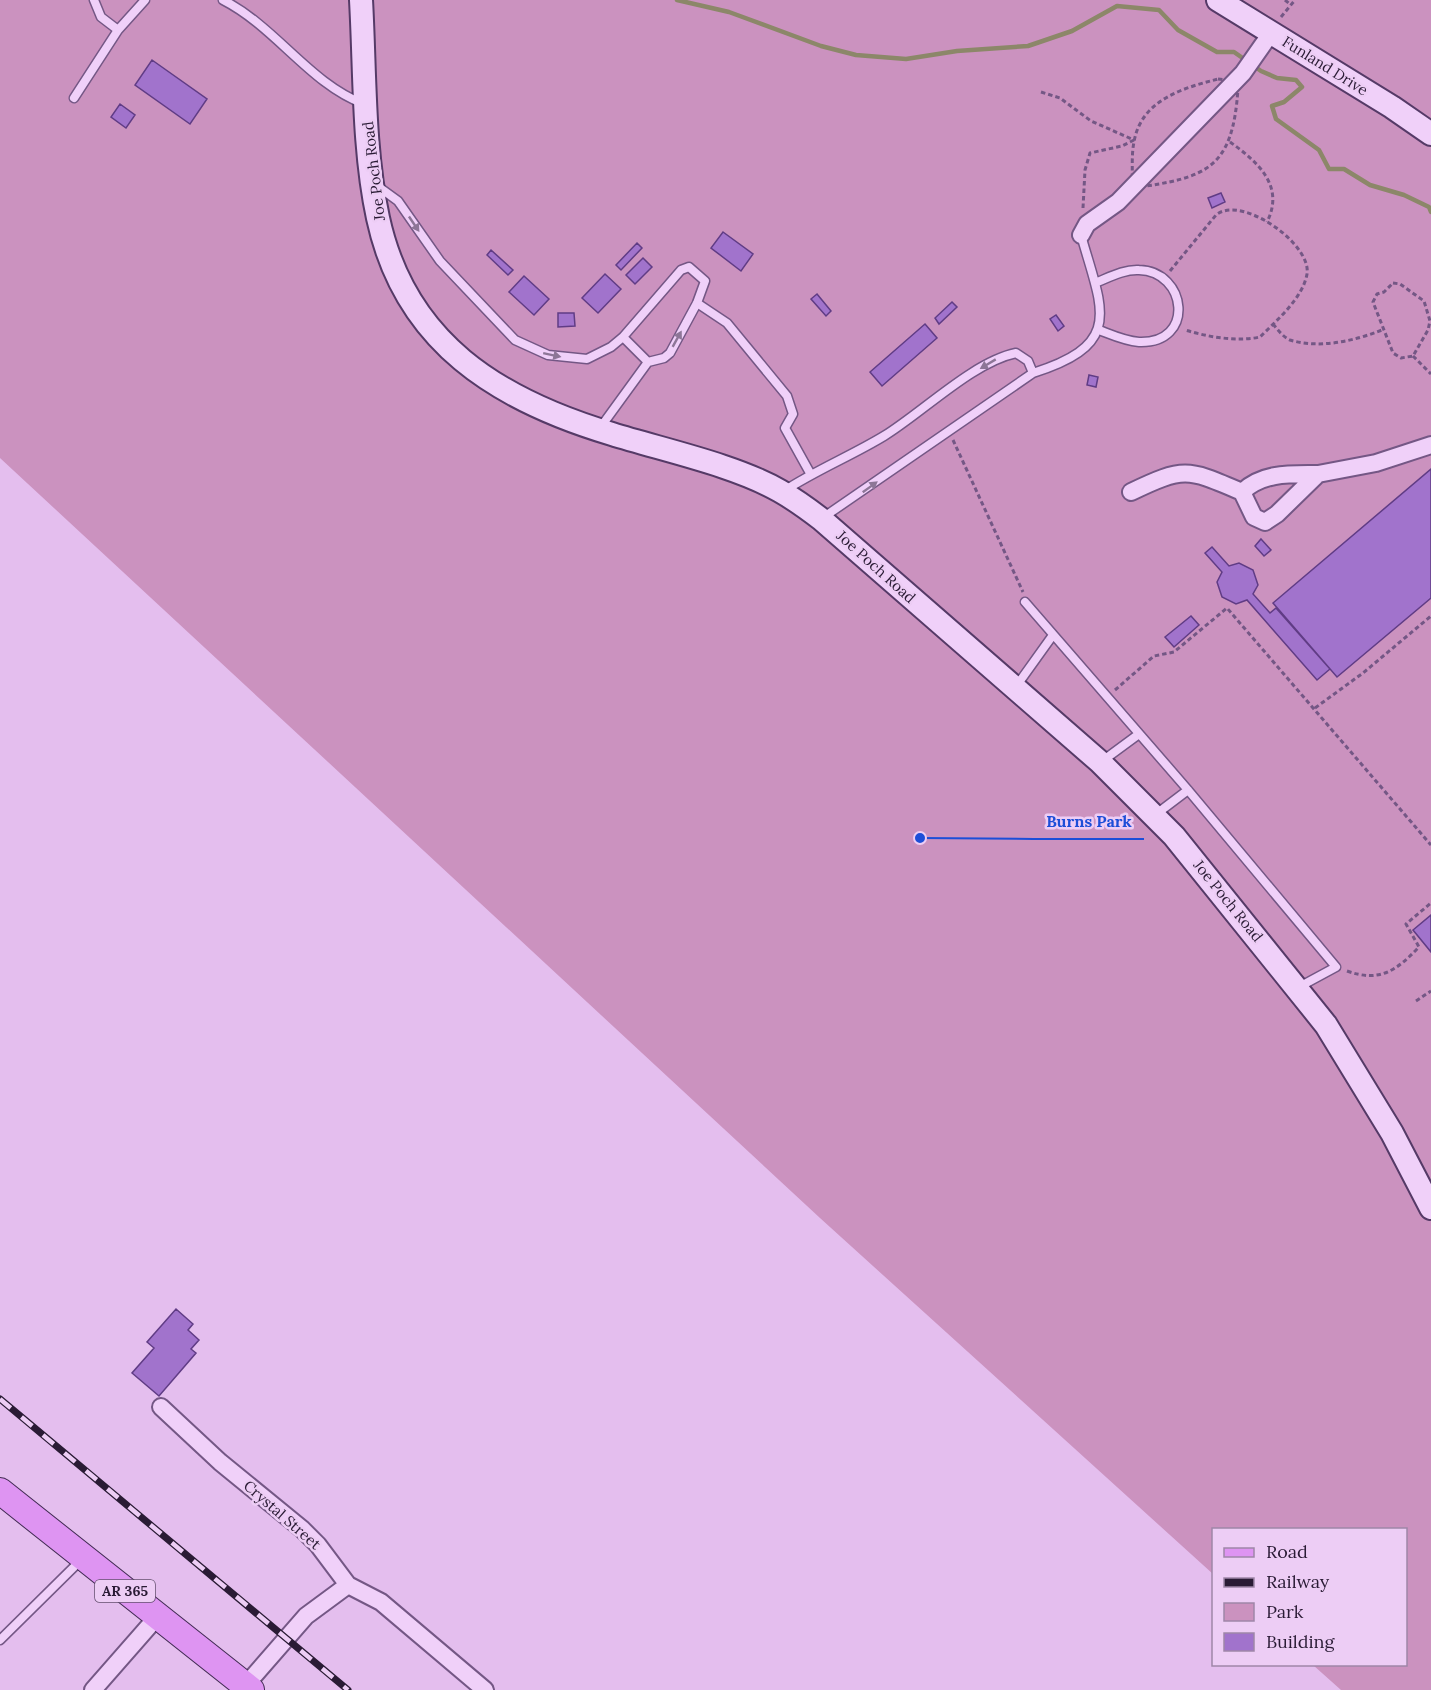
<svg xmlns="http://www.w3.org/2000/svg" width="1431" height="1690" viewBox="0 0 1431 1690" font-family="Lora,serif">
<style>
.green{fill:#cb92bf}
.lines{fill:none;stroke-linecap:round;stroke-linejoin:round}
.stream{stroke:#8c8769;stroke-width:4.5}
.building{fill:#a173cc;stroke:#603c85;stroke-width:1.5}
.lane-casing{stroke:#745785;stroke-width:11}
.street-casing{stroke:#745785;stroke-width:20}
.secondary-casing{stroke:#553a67;stroke-width:26}
.primary-casing{stroke:#412b53;stroke-width:28}
.path{stroke:#745785;stroke-width:3;stroke-dasharray:4.5 3;stroke-linecap:butt}
.lane{stroke:#f0d0f9;stroke-width:8}
.street{stroke:#f0d0f9;stroke-width:16}
.secondary{stroke:#f0d0f9;stroke-width:22}
.primary{stroke:#de94f2;stroke-width:26}
.rail-casing{stroke:#2a1b35;stroke-width:7}
.rail{stroke:#edcdf5;stroke-width:4.5;stroke-dasharray:14;stroke-linecap:butt}
.oneway{fill:#8d7697}
.labels{text-anchor:middle;stroke-width:5;stroke-linejoin:round;paint-order:stroke}
.shield{fill:#edcdf5;stroke:#64506f;stroke-width:1.5}
.shield-label{font-size:14px;font-weight:bold;fill:#2a1b35}
.street-label{font-size:15px;fill:#2a1b35;stroke:#edcdf5}
.leader{fill:none;stroke:#1d4ed8;stroke-width:2}
.callout-dot{fill:#1d4ed8;stroke:#edcdf5;stroke-width:2}
.callout-label{font-size:16px;text-anchor:middle;font-weight:bold;fill:#1d4ed8;stroke:#edcdf5;stroke-width:5;stroke-linejoin:round;paint-order:stroke}
</style>
<rect width="100%" height="100%" fill="#e4beee"/>
<!-- green -->
<path class="green" d="M0,0H1431V1690H1341L1313,1665L1406,1664V1530H1214L1213,1574L820,1218L0,458Z"/>
<g class="lines">
<!-- stream -->
<path class="stream" d="M677,0L729,12L821,46L856,55L906,59L957,51L1028,46L1072,31L1117,6L1159,10L1178,30L1217,52H1234L1261,71L1277,78L1296,80L1302,87L1284,102L1272,106L1276,119L1319,150L1329,169H1344L1370,185L1404,195L1429,207L1431,212"/>
</g>
<!-- building -->
<path class="building" d="M152,60L207,99L190,124L135,85Z
M120,104L135,115L126,128L111,117Z
M1221,193L1225,202L1212,208L1208,198Z
M723,232L753,254L741,271L711,248Z
M637,243L642,248L621,270L616,265Z
M491,250L513,270L508,275L487,255Z
M643,258L652,267L635,284L626,275Z
M605,274L621,289L598,313L582,298Z
M524,276L549,299L534,315L509,292Z
M817,294L831,311L826,316L811,299Z
M952,302L957,307L939,324L935,318Z
M558,313H574L575,326L558,327Z
M1056,315L1064,326L1058,331L1050,319Z
M925,324L937,338L882,386L870,372Z
M1089,375L1098,377L1096,387L1087,385Z
M1431,469V598L1337,677L1273,603Z
M1261,539L1271,550L1264,556L1255,546Z
M1212,547L1229,566L1239,563L1253,570L1258,585L1253,594L1270,613L1276,608L1330,669L1317,680L1247,600L1236,604L1222,597L1217,582L1222,572L1205,553Z
M1191,616L1199,625L1174,647L1165,637Z
M1431,915V952L1413,930Z
M176,1309L193,1324L188,1330L199,1340L191,1349L196,1353L159,1396L132,1373L154,1348L147,1342Z"/>
<g class="lines">
<!-- lane casing -->
<g class="lane-casing">
<path id="lane" d="M94,0L101,17L118,30
M223,0C276,27 310,84 364,104
M74,98L118,30L145,0
M376,185L398,201L440,261L515,340L548,355L587,359L611,347L623,337L681,270L689,267L705,281L697,303L670,353L664,358L648,362
M1095,283C1108,278 1124,269 1139,270C1187,271 1196,344 1139,342C1125,341 1112,335 1099,330
M697,303L727,323L787,396L793,414L785,428L810,473
M600,428L648,362L623,337
M784,491C816,470 851,456 884,436C923,412 973,362 1016,353L1028,361L1033,373
M821,519L1033,373C1125,344 1102,310 1081,235
M1025,602L1188,790L1336,967L1299,987
M1015,688L1053,635
M1101,762L1139,734
M1155,815L1188,790
M0,1640L81,1560"/>
</g>
<!-- street casing -->
<g class="street-casing">
<path id="street" d="M1081,235L1087,224L1118,202L1243,73L1271,33
M1318,474L1376,463L1431,445
M1131,492C1185,466 1188,469 1242,492L1254,517L1265,522L1277,514L1318,474C1291,474 1263,472 1242,492
M161,1407L220,1462L302,1529L318,1545L348,1585L381,1602L485,1690
M245,1686L306,1616L348,1585
M93,1690L157,1617"/>
</g>
<!-- secondary casing -->
<g class="secondary-casing">
<path id="secondary" d="M361,0C365,70 363,149 378,218C405,343 498,400 612,434C663,450 735,465 780,491C794,499 808,509 821,519L1100,762L1174,836L1326,1025L1392,1133L1431,1208
M1218,0L1392,107L1431,134"/>
</g>
<!-- primary casing -->
<g class="primary-casing">
<path id="primary" d="M0,1491L251,1690"/>
</g>
<!-- path -->
<path class="path" d="M1285,0L1291,5
M1281,17L1295,0
M1218,79L1236,81L1238,88C1233,169 1207,178 1132,188C1133,173 1131,156 1134,142C1141,100 1183,88 1218,79Z
M1041,92L1060,98L1091,121L1134,140
M1230,142C1258,162 1285,186 1267,222
M1083,208L1085,170L1090,153L1122,146L1134,140
M1170,271L1216,215C1241,194 1312,244 1307,274C1303,298 1276,321 1260,337C1237,342 1208,337 1185,330
M1393,283L1400,284L1424,301L1430,321L1428,330L1413,356L1401,358L1393,353L1373,302L1377,294L1384,292Z
M1273,324C1278,330 1283,337 1290,340C1320,349 1354,341 1382,330
M1413,356L1431,374
M953,440L1023,592
M1115,690L1154,656L1174,652L1227,608L1431,845
M1315,708L1363,673L1431,616
M1347,971C1380,983 1397,970 1419,947L1406,924L1431,903
M1416,1001L1431,991"/>
<!-- lane -->
<use href="#lane" class="lane"/>
<!-- street -->
<use href="#street" class="street"/>
<!-- secondary -->
<use href="#secondary" class="secondary"/>
<!-- primary -->
<use href="#primary" class="primary"/>
<!-- rail casing -->
<g class="rail-casing">
<path id="rail" d="M0,1399L348,1690"/>
</g>
<!-- rail -->
<use href="#rail" class="rail"/>
</g>
<!-- one-way arrows -->
<defs><path id="oneway-solid" d="M-6-.8H1V-3.2L6.5 0L1 3.2V.8H-6Z" transform="scale(1.5)"/></defs>
<g class="oneway">
<use href="#oneway-solid" transform="translate(414 224) rotate(56)"/>
<use href="#oneway-solid" transform="translate(677 339) rotate(-61)"/>
<use href="#oneway-solid" transform="translate(552 355) rotate(12)"/>
<use href="#oneway-solid" transform="translate(988 364) rotate(149)"/>
<use href="#oneway-solid" transform="translate(870 487) rotate(-36)"/>
</g>
<g class="labels">
<!-- shield labels -->
<rect class="shield" x="95" y="1580" width="60" height="22" rx="4.5"/>
<g class="shield-label">
<text x="125" y="1596">AR 365</text>
</g>
<!-- street labels -->
<g class="street-label">
<text transform="translate(1325 66) rotate(32)" y="5">Funland Drive</text>
<text transform="translate(374 171) rotate(-97)" y="5">Joe Poch Road</text>
<text transform="translate(876 567) rotate(42)" y="5">Joe Poch Road</text>
<text transform="translate(1228 901) rotate(51)" y="5">Joe Poch Road</text>
<text transform="translate(282 1515) rotate(41)" y="5">Crystal Street</text>
</g>
</g>
<!-- callouts -->
<path class="leader" d="M920 838L1034 839H1144"/>
<circle class="callout-dot" cx="920" cy="838" r="6"/>
<g class="callout-label">
<text x="1089" y="827">Burns Park</text>
</g>
<!-- legend -->
<rect x="1212" y="1528" width="195" height="138" fill="#edcdf5" stroke="#9f86a8" stroke-width="1.5"/>
<rect x="1224" y="1548" width="30" height="9" fill="#de94f2" stroke="#9f86a8" stroke-width="1.5"/>
<text x="1266" y="1558" font-size="18" fill="#2a1b35">Road</text>
<rect x="1224" y="1578" width="30" height="9" fill="#2a1b35" stroke="#9f86a8" stroke-width="1.5"/>
<text x="1266" y="1588" font-size="18" fill="#2a1b35">Railway</text>
<rect x="1224" y="1603" width="30" height="18" fill="#cb92bf" stroke="#9f86a8" stroke-width="1.5"/>
<text x="1266" y="1618" font-size="18" fill="#2a1b35">Park</text>
<rect x="1224" y="1633" width="30" height="18" fill="#a173cc" stroke="#9f86a8" stroke-width="1.5"/>
<text x="1266" y="1648" font-size="18" fill="#2a1b35">Building</text>
</svg>
